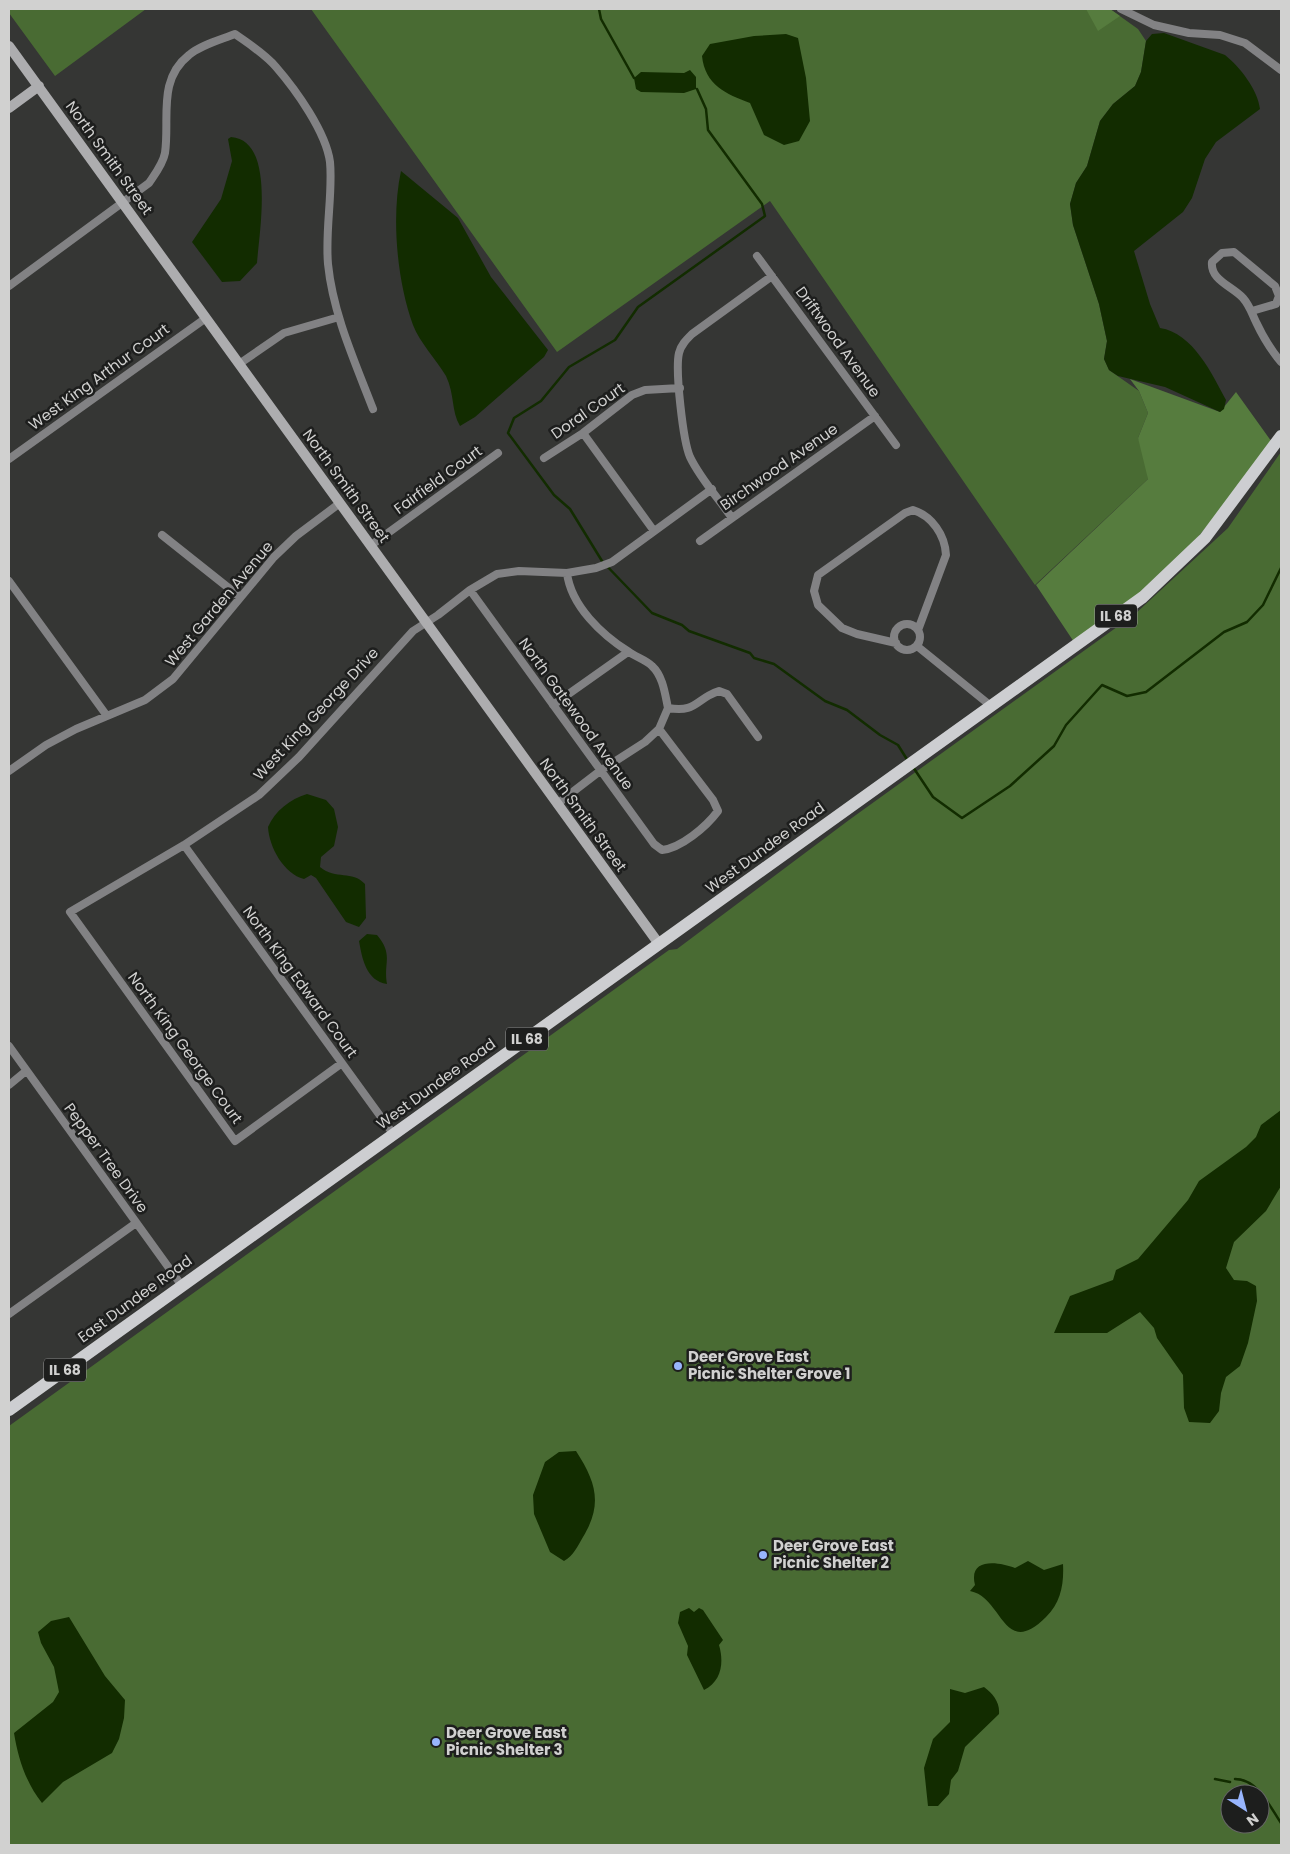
<svg xmlns="http://www.w3.org/2000/svg" width="1290" height="1854" viewBox="0 0 1290 1854" font-family="Poppins,sans-serif">
<style>
.green{fill:#496b33;fill-rule:evenodd}
.forest{fill:#567c3e}
.water{fill:#122c00}
.lines{fill:none;stroke-linecap:round;stroke-linejoin:round}
.stream{stroke:#122c00;stroke-width:2.5}
.street{stroke:#828284;stroke-width:8}
.secondary{stroke:#adadaf;stroke-width:10}
.primary{stroke:#cdced1;stroke-width:12}
.poi-dot{fill:#98b5fd;stroke:#1d1e1d;stroke-width:2}
.labels{text-anchor:middle;stroke-width:5;stroke-linejoin:round;paint-order:stroke}
.shield{fill:#1d1e1d;stroke:#9b9b9a;stroke-width:1}
.shield-label{font-size:14px;font-weight:bold;fill:#d1d1d0}
.street-label{font-size:15px;fill:#d1d1d0;stroke:#1d1e1d}
.poi-label{font-size:15px;font-weight:bold;fill:#d1d1d0;stroke:#1d1e1d;text-anchor:start}
</style>
<rect width="100%" height="100%" fill="#353634"/>
<!-- green -->
<path class="green" d="M9,9H146L55,76L9,13Z
M311,9H1110L1138,29L1146,41L1141,72L1135,86L1113,104L1100,121L1087,166L1076,183L1070,204L1073,225L1099,304L1107,341L1104,359L1109,370L1139,391L1148,413L1138,438L1147,454L1148,479L1035,585L770,201L557,352Z
M1281,452V1845H9V1426L669,950L677,949L849,820L1135,614L1228,528ZM1230,1794H1260V1824H1230Z"/>
<!-- forest -->
<path class="forest" d="M1086,9H1110L1120,16L1098,31Z
M1130,379L1220,412L1236,392L1274,445L1169,572L1076,645L1036,585L1148,479L1138,438L1148,413L1139,391Z"/>
<!-- water -->
<path class="water" d="M1164,33L1225,55C1240,67 1258,90 1260,109L1216,142L1205,159L1192,198L1183,212L1134,251L1150,304L1160,328C1193,333 1212,374 1226,400L1224,409L1220,412L1165,387L1118,376L1109,370L1104,359L1107,341L1099,304L1073,225L1070,204L1076,183L1087,166L1100,121L1113,104L1135,86L1141,72L1146,41L1152,34Z
M786,34L798,38L806,78L810,121L799,141L784,145L764,135L750,103C726,94 705,85 702,56L710,44L754,36Z
M690,70L696,77V89L684,93L641,92L636,89L634,78L641,72L684,73Z
M231,137C276,140 259,233 257,263L240,281L222,282L192,242L221,199L232,161L228,139Z
M401,171L458,218L491,277L548,350L544,357L475,417L460,426C451,411 455,395 446,376C436,359 420,343 413,325C397,281 391,217 401,171Z
M307,794L326,800L334,809L338,827L334,846L321,857L320,867C336,880 352,870 365,884L366,918L359,927L346,922L316,878L311,875L304,879C284,874 269,847 268,827C275,811 290,799 307,794Z
M367,934L377,935C394,955 383,963 387,984C366,981 362,958 359,941Z
M1281,1110V1186L1266,1211L1234,1242L1226,1268L1234,1280L1247,1281L1256,1286L1257,1301L1248,1343L1240,1366L1226,1377L1221,1393L1219,1411L1210,1423L1189,1422L1184,1408L1183,1375L1157,1338L1154,1328L1140,1312L1107,1333H1054L1070,1296L1113,1280L1116,1270L1138,1259L1188,1200L1199,1181L1246,1147L1256,1137L1261,1125Z
M576,1451C596,1482 603,1504 583,1537C577,1547 574,1555 564,1561L550,1552L534,1514L533,1495L545,1462L559,1452Z
M1028,1561L1044,1570L1063,1564C1064,1584 1061,1602 1046,1617C1003,1660 1003,1597 970,1591L975,1585C968,1557 999,1562 1015,1568Z
M689,1608L694,1612L699,1608L703,1610L723,1640L719,1645C724,1662 722,1681 704,1690L687,1655L688,1646L678,1623L680,1612Z
M69,1617L105,1676L125,1700L124,1718L119,1739L112,1753L63,1782L42,1803C26,1783 18,1758 14,1733L53,1702L59,1692L54,1667L41,1643L38,1632L51,1621Z
M984,1687C993,1694 1000,1702 999,1714L965,1747L958,1771L951,1780L949,1794L938,1806H928L924,1768L933,1739L950,1722V1689L965,1693Z"/>
<g class="lines">
<!-- stream -->
<path class="stream" d="M599,9L601,19L634,78
M697,89L706,109L708,130L762,204L765,216L638,307L615,340L569,367L541,401L514,418L508,433L554,495L570,509L602,561L652,613L682,625L689,631L750,653L754,658L774,664L825,701L847,710L880,735L898,745L908,761
M913,767L933,797L962,818L1010,786L1054,746L1066,725L1102,685L1127,696L1146,692L1224,632L1247,622L1263,605L1281,568
M1215,1779L1230,1782
M1235,1779C1258,1779 1270,1807 1281,1823"/>
<!-- street -->
<path class="street" d="M1121,9L1154,25L1189,33L1220,35L1245,43L1281,70
M757,256L896,445
M9,286L149,183C155,174 163,164 165,153C170,119 157,80 189,55C201,45 220,40 235,34C249,44 265,54 276,67C296,90 326,132 330,162C333,193 325,230 328,264C333,314 355,362 373,409
M1252,311L1276,304L1279,296L1275,286L1234,252L1222,253L1212,262C1210,280 1232,286 1243,298C1250,306 1252,314 1256,322C1263,337 1271,350 1281,362
M239,364L284,333L339,317
M583,433L654,531
M544,458L583,433L632,395L645,390L680,388
M9,459L206,318
M732,518C718,498 700,478 690,457C683,441 675,370 679,353C681,345 686,340 692,334L772,276
M162,535L240,597
M700,541L875,416
M370,546L498,453
M567,573C571,606 602,635 629,652C636,657 646,660 652,666C663,676 665,694 668,708
M9,581L107,716
M470,590L654,844L662,850C681,848 706,827 718,811L713,800L659,729
M894 637a13 13 0 1 1 26 0a13 13 0 1 1-26 0Z
M896,643L857,634L842,628L818,605L814,591L818,575L905,513L913,510C932,516 945,535 946,555L918,630
M917,646L991,706
M553,705L628,652
M668,708C697,713 695,699 719,691L727,694L758,737
M9,771L46,745L76,729L145,700L173,679L274,557L296,536L340,503
M557,804L600,771L645,742L659,729L668,708
M184,845L394,1135
M9,1046L182,1286
M342,1063L235,1141L70,912L184,845L259,795L299,757L413,631L438,615L470,590L497,574L519,571L567,573L596,568L612,562L712,489
M9,1085L26,1071
M9,1314L136,1223"/>
<!-- secondary -->
<path class="secondary" d="M9,46L659,944
M9,108L39,86"/>
<!-- primary -->
<path class="primary" d="M9,1410L1143,597L1205,538L1281,436"/>
</g>
<!-- markers -->
<g class="poi-dot">
<circle cx="678" cy="1366" r="5"/>
<circle cx="763" cy="1555" r="5"/>
<circle cx="436" cy="1742" r="5"/>
</g>
<g class="labels">
<!-- shield labels -->
<g class="shield">
<rect x="1095" y="604.5" width="42" height="23" rx="4"/>
<rect x="506" y="1027.5" width="42" height="23" rx="4"/>
<rect x="44" y="1358.5" width="42" height="23" rx="4"/>
</g>
<g class="shield-label">
<text x="1116" y="621">IL 68</text>
<text x="527" y="1044">IL 68</text>
<text x="65" y="1375">IL 68</text>
</g>
<!-- street labels -->
<g class="street-label">
<text transform="translate(109 158) rotate(54)" y="5">North Smith Street</text>
<text transform="translate(838 342) rotate(54)" y="5">Driftwood Avenue</text>
<text transform="translate(99 377) rotate(-36)" y="5">West King Arthur Court</text>
<text transform="translate(588 411) rotate(-35)" y="5">Doral Court</text>
<text transform="translate(779 467) rotate(-35)" y="5">Birchwood Avenue</text>
<text transform="translate(438 480) rotate(-36)" y="5">Fairfield Court</text>
<text transform="translate(346 486) rotate(54)" y="5">North Smith Street</text>
<text transform="translate(219 604) rotate(-50)" y="5">West Garden Avenue</text>
<text transform="translate(316 714) rotate(-47)" y="5">West King George Drive</text>
<text transform="translate(576 714) rotate(54)" y="5">North Gatewood Avenue</text>
<text transform="translate(583 815) rotate(54)" y="5">North Smith Street</text>
<text transform="translate(765 848) rotate(-36)" y="5">West Dundee Road</text>
<text transform="translate(300 982) rotate(54)" y="5">North King Edward Court</text>
<text transform="translate(185 1048) rotate(54)" y="5">North King George Court</text>
<text transform="translate(436 1084) rotate(-36)" y="5">West Dundee Road</text>
<text transform="translate(106 1158) rotate(54)" y="5">Pepper Tree Drive</text>
<text transform="translate(135 1299) rotate(-36)" y="5">East Dundee Road</text>
</g>
<!-- poi labels -->
<g class="poi-label">
<text x="688" y="1362">Deer Grove East<tspan x="688" dy="17">Picnic Shelter Grove 1</tspan></text>
<text x="773" y="1551">Deer Grove East<tspan x="773" dy="17">Picnic Shelter 2</tspan></text>
<text x="446" y="1738">Deer Grove East<tspan x="446" dy="17">Picnic Shelter 3</tspan></text>
</g>
</g>
<!-- border -->
<rect width="1290" height="1854" fill="none" stroke="#d1d1d0" stroke-width="20"/>
<!-- north arrow -->
<g transform="translate(1245 1809) rotate(144)"><circle r="24" fill="#1d1e1d" stroke="#656665"/>
<path d="M0-4L9 19L0 12L-9 19Z" fill="#98b5fd"/>
<text y="-8" font-size="14" font-weight="bold" text-anchor="middle" fill="#d1d1d0">N</text>
</g>
</svg>
